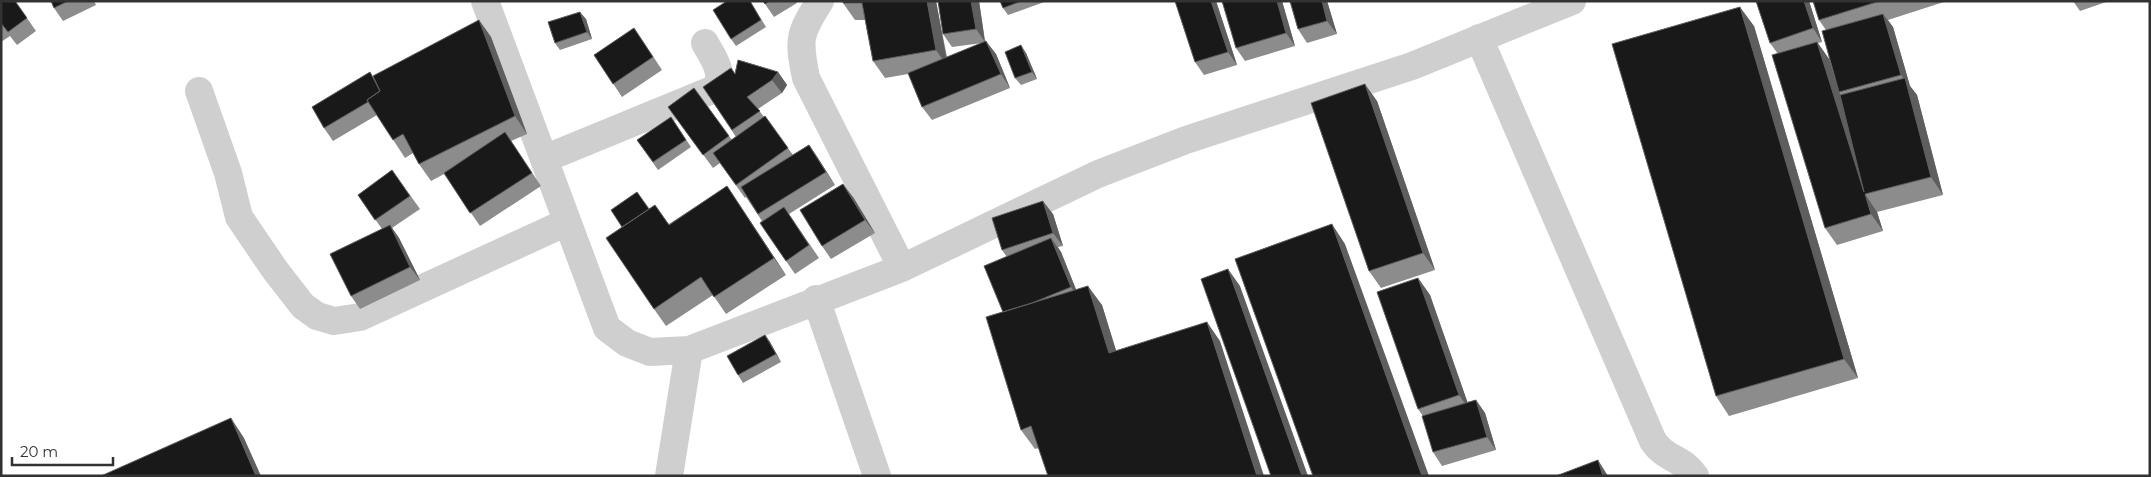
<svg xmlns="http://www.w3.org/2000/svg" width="2151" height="477" viewBox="0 0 2151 477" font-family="Montserrat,sans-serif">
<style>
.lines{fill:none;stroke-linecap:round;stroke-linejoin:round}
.street{stroke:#cfcfcf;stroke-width:28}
.wall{fill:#8c8c8c}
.shaded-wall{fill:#5e5e5e}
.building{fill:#191919;stroke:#5e5e5e}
</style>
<rect width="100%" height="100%" fill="#fff"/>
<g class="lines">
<!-- street -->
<path class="street" d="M485,1L607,328L627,343L650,352L689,350L902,268L1098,174L1186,140L1412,66L1572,1
M820,1C799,35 798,38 806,78L902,268
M1479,38L1653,441C1666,460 1682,457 1695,476
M199,91L228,173L239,217L275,270L303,306L317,316L334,321L360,317L567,222
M544,159L717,88C724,71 713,58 705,43
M816,299L877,476
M669,476L689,350"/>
</g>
<!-- wall -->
<path class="wall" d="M1,1H15L36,31L17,45L10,36L1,42Z
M51,1H94L96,5L63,21L54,8Z
M750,1L766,27L736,46L731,39Z
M763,1H796L797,3L774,17Z
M936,1L947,57L982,43L952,47L943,34L938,1H979L985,41L996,54L1010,88L932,120L922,107L908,74L885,78L873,61L865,20H855L843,3Z
M1000,1H1047L1008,15L1003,8Z
M1175,1H1216L1237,65L1204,75L1195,62Z
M1282,1L1295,46L1245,61L1236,48Z
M1290,1H1327L1337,34L1307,43L1298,29Z
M1756,1H1809L1822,42L1818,43L1829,59L1826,30L1819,20L1813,1H1947L1888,20L1893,27L1910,86L1917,95L1943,195L1877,212L1883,231L1837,245L1825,228L1778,54L1770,43Z
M2073,1H2109L2080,11Z
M586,19L592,39L560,50L555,43Z
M479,20L491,37L527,134L511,141L541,186L480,226L444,174L431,181L419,164L413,153L405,158L377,115L333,141L324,128L373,77Z
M1754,26L1858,378L1729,416L1716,396Z
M643,41L662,70L622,97L594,55Z
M1026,53L1037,79L1021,85L1015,78Z
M731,68L735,74L778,72L787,85L782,93L758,109L764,117L765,116L793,155L809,145L835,185L789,214L819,258L795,274L760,223L762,221L746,197L745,198L720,163L713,168L668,107L694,88L732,140L736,137L703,87Z
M1377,101L1435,270L1381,288L1369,271Z
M671,117L691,147L658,170L637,140Z
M392,170L420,209L392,228L399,238L420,280L360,309L351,296L382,229L358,195Z
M727,186L786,275L726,314L713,295L666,326L654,309L622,227L649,209L669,224Z
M853,197L875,233L831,259L822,246Z
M1053,214L1063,246L1058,247L1061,252L1076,289L1102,305L1116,351L1220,341L1039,448L1035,449L1021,430L1003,312L1007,257L1002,250Z
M1418,278L1430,295L1467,402L1476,400L1485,413L1496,450L1442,466L1433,452L1423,416L1418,409Z
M765,335L770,342L781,362L743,383L738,375Z"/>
<!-- shaded-wall -->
<path class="shaded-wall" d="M927,1H936L948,67L936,50Z
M971,1H979L985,42L976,29Z
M1211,1H1216L1237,65L1228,52Z
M1277,1H1282L1295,46L1286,33Z
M1322,1H1327L1337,34L1327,21Z
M1804,1H1809L1822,42L1813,28Z
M1740,7L1754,26L1858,378L1844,359Z
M580,12L586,19L592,39L587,32Z
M1883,14L1893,27L1910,86L1917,95L1943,195L1931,177L1905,80L1901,75Z
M479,20L491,37L527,134L515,116Z
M986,41L996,54L1010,88L1001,74Z
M1817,42L1829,59L1839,92L1840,94L1864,192Z
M1021,45L1026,53L1037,79L1032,72Z
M778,72L787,85L782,93L772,80Z
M1365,84L1377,101L1435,270L1423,253Z
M809,145L818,158L835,185L826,172Z
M843,184L853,197L875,233L865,220Z
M727,186L739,204L786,275L774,258Z
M1865,194L1877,212L1883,231L1871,214Z
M1043,201L1053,214L1063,246L1053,233Z
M1332,224L1345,244L1429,476H1422Z
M390,225L399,238L420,280L410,267Z
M1051,238L1061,252L1080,300L1071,287Z
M1228,269L1240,286L1308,476H1302Z
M1418,278L1430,295L1471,412L1459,395Z
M1088,286L1102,305L1123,373L1109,353Z
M1207,322L1220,341L1264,476H1257Z
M765,335L770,342L781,362L776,354Z
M1476,400L1485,413L1496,450L1487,437Z
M231,418L244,438L261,476H256Z
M1598,460L1608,476H1603Z"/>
<!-- building -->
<path class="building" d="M1,1H15L27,18L8,32L1,23Z
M51,1H68L54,8Z
M727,1H750L761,20L731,39L713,10Z
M763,1H770L765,4Z
M843,1H927L936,50L873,61L862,3H843Z
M938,1H971L976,29L943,34Z
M1000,1H1022L1003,8Z
M1175,1H1211L1228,52L1195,62Z
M1222,1H1277L1286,33L1236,48Z
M1290,1H1322L1327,21L1298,29Z
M1756,1H1804L1813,28L1770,43Z
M1813,1H1880L1819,20Z
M1740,7L1844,359L1716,396L1612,44Z
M580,12L587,32L555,43L548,22Z
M1883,14L1901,75L1839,92L1822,31Z
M479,20L515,116L419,164L403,134L393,140L367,100L380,91L373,76Z
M634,28L653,57L613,84L594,55Z
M986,41L1001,74L922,107L908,73Z
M1817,42L1864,192L1840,95L1905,78L1931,177L1865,194L1871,214L1825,228L1772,55Z
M1021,45L1032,72L1015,78L1005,52Z
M738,60L778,72L772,80L747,97L760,111L732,130L703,87L731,68L735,74Z
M370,72L380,91L367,100L368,102L324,128L312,107Z
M1365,84L1423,253L1369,271L1311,103Z
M694,88L729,136L703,155L668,107Z
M765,116L788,148L736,185L713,153Z
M671,117L686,140L653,162L637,140Z
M505,132L532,173L470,213L444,173Z
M809,145L826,172L758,214L741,187Z
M392,170L410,196L375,220L358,195Z
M843,184L865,220L822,246L800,210Z
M727,186L774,258L714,297L701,277L654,309L606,238L655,205L669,225Z
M637,192L649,209L622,227L611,210Z
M1043,201L1053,233L1002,250L992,218Z
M784,207L809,245L786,261L760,223Z
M1332,224L1422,476H1313L1235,259Z
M390,225L410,267L351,296L330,254Z
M1051,238L1071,287L1032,303L1003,312L984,266Z
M1228,269L1302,476H1271L1201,279Z
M1418,278L1459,395L1418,409L1377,292Z
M1088,286L1109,353L1207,322L1257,476H1048L1031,426L1021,430L986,317Z
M765,335L776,354L738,375L727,356Z
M1476,400L1487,437L1433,452L1422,416Z
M231,418L256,476H101Z
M1598,460L1603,476H1556Z"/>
<!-- border -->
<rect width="2151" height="477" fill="none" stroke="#323232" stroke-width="5"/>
<!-- scale -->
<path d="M12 457v8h101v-8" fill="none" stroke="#323232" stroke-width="2.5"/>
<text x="20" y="457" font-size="15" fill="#323232" stroke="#ffffff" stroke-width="4" paint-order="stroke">20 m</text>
</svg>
